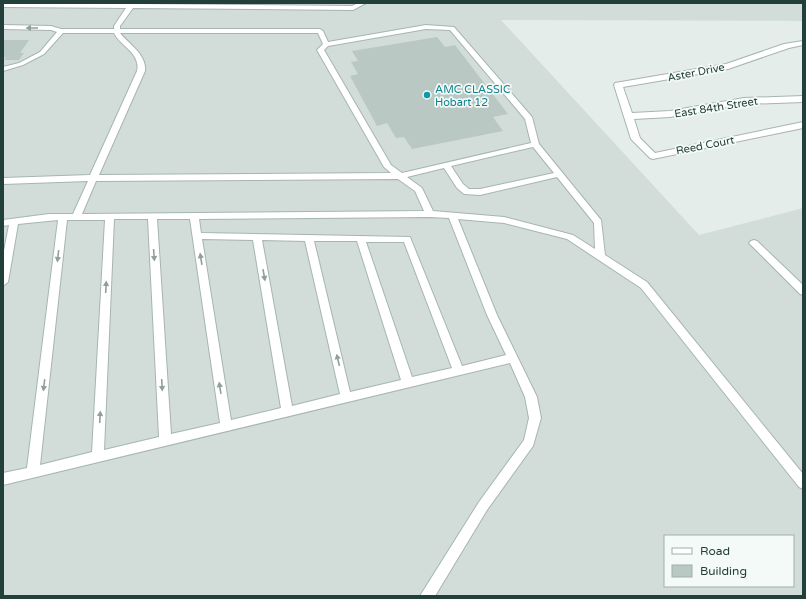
<svg xmlns="http://www.w3.org/2000/svg" width="806" height="599" viewBox="0 0 806 599" font-family="'Varela Round',sans-serif">
<style>
.built{fill:#d2ddd9;fill-rule:evenodd}
.building{fill:#b9c8c3}
.lines{fill:none;stroke-linecap:round;stroke-linejoin:round}
.service-casing{stroke:#a6b5b1;stroke-width:2}
.minor-casing{stroke:#a6b5b1;stroke-width:2}
.service{fill:#fff;fill-rule:evenodd}
.minor{fill:#fff;fill-rule:evenodd}
.oneway{fill:#919f9c}
.culture-dot{fill:#0f9aa8;stroke:#f4faf7;stroke-width:1.5}
.labels{text-anchor:middle;stroke-width:3.5;stroke-linejoin:round;paint-order:stroke}
.far-street-label{font-size:11px;fill:#233f39;stroke:#f4faf7}
.far-culture-label{font-size:11px;fill:#0d838f;stroke:#f4faf7;text-anchor:start}
</style>
<rect width="100%" height="100%" fill="#e4edea"/>
<!-- built -->
<path class="built" d="M3,3H803V21L501,20L699,235L803,208V596H3ZM665,536H793V586H665Z"/>
<!-- building -->
<path class="building" d="M437,37L445,47L455,45L508,114L493,117L503,131L412,149L404,137L396,138L387,123L377,126L350,76L358,74L351,62L358,61L352,51Z
M3,40H29L20,53H24L19,60H4L6,57H3Z"/>
<g class="lines">
<!-- service casing -->
<g class="service-casing">
<path id="service" d="M3,3L129,4L136,3L135,4L352,6L358,3H366L353,10L133,8L120,26V29H320L323,31L328,42L426,25L454,27L532,117L539,144L601,220L605,255L647,282L803,474V489L799,487L641,288L567,239L504,223L458,219L497,315L537,397L541,418L533,446L487,510L435,596H420L479,502L524,440L529,418L525,397L510,363L3,485V473L27,468L58,220L18,224L8,282L3,286V256L9,225L3,226V220L49,214H73L88,181L3,184V178L90,175L137,71C141,53 120,46 114,33H63L44,54L23,65L3,71V67L19,63L40,52L57,32L51,30L3,29V25L51,26L61,29H114V26L126,8L3,7ZM426,29L450,30L525,119L531,143L402,173L391,165L324,50L328,46ZM120,33H318L323,44L317,50L384,167L391,173L99,175L145,71C147,55 129,44 120,33ZM533,147L554,173L480,189H469L463,184L451,166ZM444,168L457,188L464,194L480,195L557,177L594,223L595,249L573,235L504,217L433,211L422,188L407,177ZM398,179L415,191L424,211L82,214L96,181ZM430,217L449,218L487,315L506,355L462,366L410,237L201,233L199,219ZM114,219H148L159,437L104,450ZM157,219H190L220,423L171,434ZM67,220H105L92,452L40,465ZM202,239L253,240L281,408L231,420ZM262,240L305,241L340,394L292,406ZM314,241H357L401,380L350,392ZM366,242H404L452,368L412,377Z
M754,240L757,241L803,285V295L800,294L749,243L751,241Z"/>
</g>
<!-- minor casing -->
<g class="minor-casing">
<path id="minor" d="M803,41V45L789,48L728,69L623,87L632,113L670,111L744,98L803,96V102L744,104L670,117L634,119L640,138L655,153L803,122V128L653,159L650,158L631,139L614,85L615,83L726,64L784,44Z"/>
</g>
<!-- service -->
<use href="#service" class="service"/>
<!-- minor -->
<use href="#minor" class="minor"/>
</g>
<!-- one-way arrows -->
<defs><path id="oneway-solid" d="M-6-.8H1V-3.2L6.5 0L1 3.2V.8H-6Z"/></defs>
<g class="oneway">
<use href="#oneway-solid" transform="translate(32 28) rotate(-180)"/>
<use href="#oneway-solid" transform="translate(154 255) rotate(86)"/>
<use href="#oneway-solid" transform="translate(58 256) rotate(97)"/>
<use href="#oneway-solid" transform="translate(201 259) rotate(-99)"/>
<use href="#oneway-solid" transform="translate(264 275) rotate(80)"/>
<use href="#oneway-solid" transform="translate(106 287) rotate(-87)"/>
<use href="#oneway-solid" transform="translate(338 360) rotate(-103)"/>
<use href="#oneway-solid" transform="translate(44 385) rotate(97)"/>
<use href="#oneway-solid" transform="translate(162 385) rotate(87)"/>
<use href="#oneway-solid" transform="translate(220 388) rotate(-99)"/>
<use href="#oneway-solid" transform="translate(100 417) rotate(-87)"/>
</g>
<!-- markers -->
<circle class="culture-dot" cx="427" cy="95" r="4"/>
<g class="labels">
<!-- far-street labels -->
<g class="far-street-label">
<text transform="translate(696 72) rotate(-11)" y="4">Aster Drive</text>
<text transform="translate(716 107) rotate(-9)" y="4">East 84th Street</text>
<text transform="translate(705 145) rotate(-11)" y="4">Reed Court</text>
</g>
<!-- far-culture labels -->
<g class="far-culture-label">
<text x="435" y="93">AMC CLASSIC<tspan x="435" dy="13">Hobart 12</tspan></text>
</g>
</g>
<!-- border -->
<rect width="806" height="599" fill="none" stroke="#233f39" stroke-width="8"/>
<!-- legend -->
<rect x="664" y="535" width="130" height="52" fill="#f4faf7" stroke="#a0afab"/>
<rect x="672" y="548" width="20" height="6" fill="#ffffff" stroke="#a0afab"/>
<text x="700" y="555" font-size="12" fill="#233f39">Road</text>
<rect x="672" y="565" width="20" height="12" fill="#b9c8c3" stroke="#a0afab"/>
<text x="700" y="575" font-size="12" fill="#233f39">Building</text>
</svg>
